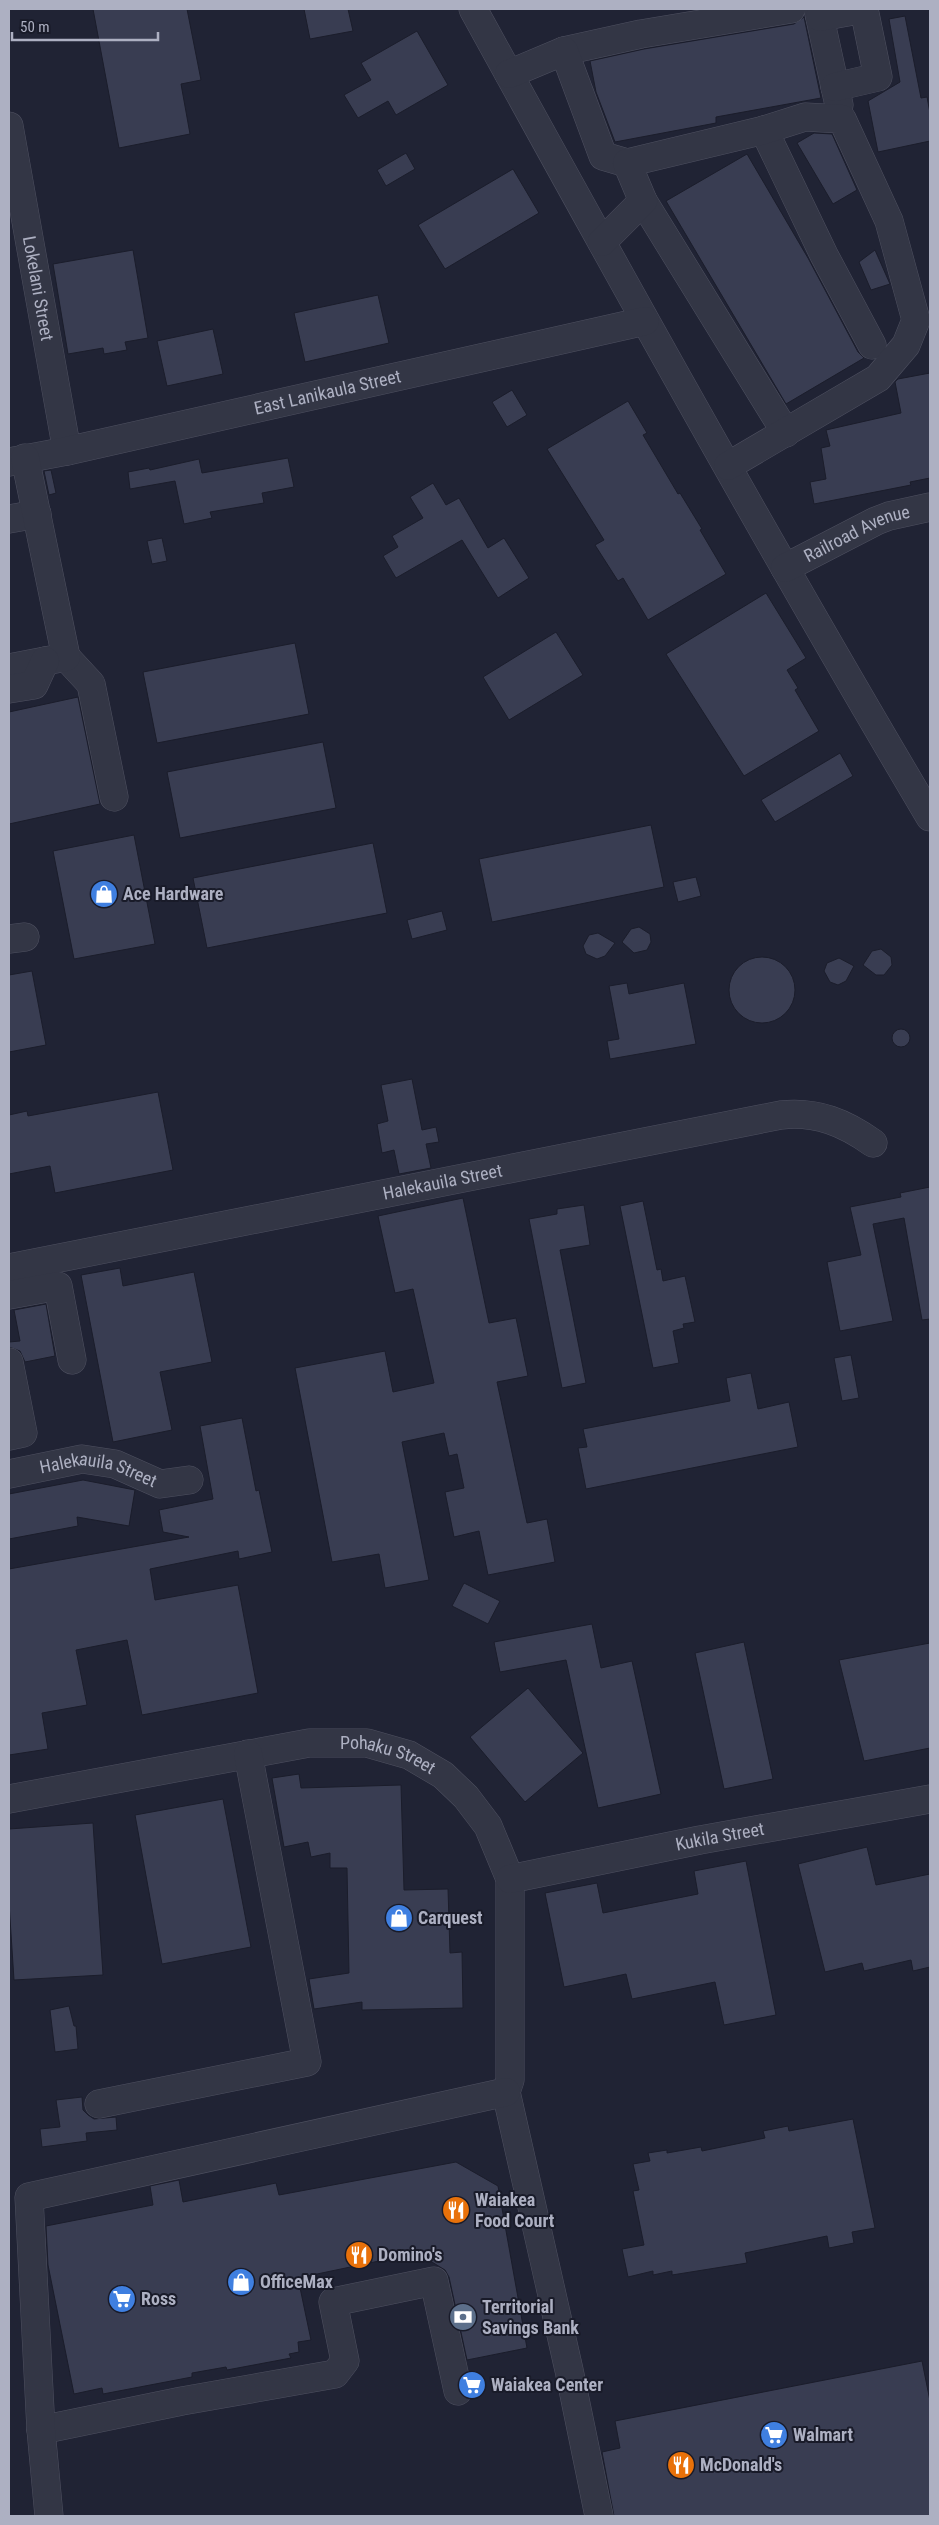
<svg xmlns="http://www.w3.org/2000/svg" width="939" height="2525" viewBox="0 0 939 2525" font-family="'Roboto Condensed',sans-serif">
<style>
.building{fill:#393d52;stroke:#1b1d2b}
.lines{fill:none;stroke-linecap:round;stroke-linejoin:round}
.minor-casing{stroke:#4e5060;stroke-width:29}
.minor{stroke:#333645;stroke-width:28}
.labels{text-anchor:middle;stroke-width:4;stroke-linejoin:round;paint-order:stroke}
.street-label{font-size:18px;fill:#adb0c2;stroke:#191b29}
.poi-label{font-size:18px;font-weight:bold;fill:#adb0c2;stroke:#191b29;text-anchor:start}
</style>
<rect width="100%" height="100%" fill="#202334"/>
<!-- building -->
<path class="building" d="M93,9H187L201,80L181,84L190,134L119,148Z
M304,9H348L353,31L310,39Z
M905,16L921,98L927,97L930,113V141L878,152L868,101L900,82L889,19Z
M804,17L821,98L716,117V123L615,142L596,92L590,61L644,49L794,24Z
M417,31L448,85L396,115L388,101L358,118L344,95L371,80L361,63Z
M814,133L832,134L857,190L833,204L797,143Z
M406,153L415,169L386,186L377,170Z
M747,154L808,258L858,352L864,358L786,404L666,201Z
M513,169L539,213L445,269L418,225Z
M133,250L148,338L125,342L127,350L104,354L103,348L68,354L53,264Z
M875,250L890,284L871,290L859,262Z
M378,295L389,343L305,362L294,313Z
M213,329L223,374L167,386L157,341Z
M930,373V478L910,482L911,485L814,504L810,482L826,479L821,448L830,446L826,430L901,413L895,382L898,379Z
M512,390L527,415L507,427L492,402Z
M628,401L647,433L643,435L678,494L680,493L702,529L700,530L726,574L648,620L623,578L618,581L595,545L604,540L547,449Z
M288,458L294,487L262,493L264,503L210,512L212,518L184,524L175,481L130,489L128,472L149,468L150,470L199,459L202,473Z
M51,470L56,493L49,495L44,471Z
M433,483L446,505L459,498L488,548L504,538L529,578L498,598L462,540L396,578L383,556L398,547L392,536L423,518L410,497Z
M162,538L167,561L152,564L147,541Z
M766,593L806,658L787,670L798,688L795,690L819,731L744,776L666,654Z
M556,632L583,675L509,720L483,677Z
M295,643L309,714L157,743L143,672Z
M78,697L100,804L9,824V712Z
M323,742L336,808L180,838L167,772Z
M840,753L853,776L775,822L761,800Z
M651,825L664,887L492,922L479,859Z
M134,835L155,944L74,959L53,851Z
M373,843L387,913L207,948L193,878Z
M696,877L701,896L678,902L673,882Z
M442,911L447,930L412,939L407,920Z
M639,927L650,934L651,942L647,950L634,953L622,942L631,929Z
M598,933L615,943L605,956L597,959L586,954L583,946L589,935Z
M881,949L891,957L892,965L884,975H876L863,965L872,951Z
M729 990a33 33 0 1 1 66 0a33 33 0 1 1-66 0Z
M839,958L854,966L846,981L838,985L830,982L824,971L827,963Z
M32,971L46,1045L9,1052V975Z
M627,983L629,994L684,983L696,1044L610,1059L607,1041L619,1039L609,986Z
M892 1038a9 9 0 1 1 18 0a9 9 0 1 1-18 0Z
M412,1079L422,1130L436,1127L439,1142L426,1144L431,1168L399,1174L394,1150L382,1153L377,1124L388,1121L381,1085Z
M158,1092L173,1170L55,1193L50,1166L9,1174V1115L27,1111L28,1116Z
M930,1187V1319L922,1320L904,1218L873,1224L893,1321L840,1331L827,1262L861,1255L850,1207L901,1197L900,1193Z
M463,1198L489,1323L516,1318L528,1376L497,1382L527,1523L547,1519L555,1562L488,1575L479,1531L454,1537L445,1492L464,1488L457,1454L449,1456L444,1433L402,1442L429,1580L385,1588L379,1554L332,1562L295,1368L385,1351L393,1392L434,1383L413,1289L395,1293L378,1216Z
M643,1201L657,1270L661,1269L663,1281L685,1276L695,1322L683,1324L684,1328L673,1331L679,1363L653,1368L620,1206Z
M584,1205L590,1245L560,1250L586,1383L562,1388L529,1219L557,1214V1209Z
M120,1268L123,1286L194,1272L212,1362L160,1372L172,1430L113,1442L81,1275Z
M46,1304L55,1356L25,1362L20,1351L9,1347V1342L20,1341L14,1310Z
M851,1355L859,1398L842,1401L834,1358Z
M751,1373L758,1409L789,1402L798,1447L586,1489L578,1448L587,1447L583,1429L730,1401L726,1378Z
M242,1418L256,1491L259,1490L272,1552L239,1559L238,1551L150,1569L155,1600L238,1585L258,1693L142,1715L127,1640L76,1650L87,1705L42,1713L48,1749L9,1755V1569L189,1537L163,1532L159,1510L213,1499L200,1426Z
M83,1480L135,1490L129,1526L77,1517L78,1526L9,1539V1494Z
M464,1583L500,1601L488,1624L452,1606Z
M592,1624L601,1668L632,1661L661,1794L598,1808L566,1660L500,1672L494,1642Z
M744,1642L773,1779L724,1789L695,1653Z
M930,1643V1748L864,1761L839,1660Z
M528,1688L583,1753L525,1802L470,1737Z
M299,1774L301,1788L401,1785L404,1890L448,1889L450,1953L462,1952L463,2008L362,2010V2002L314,2009L309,1979L349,1973L347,1868H330V1853L311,1857L308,1842L284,1847L272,1778Z
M223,1799L251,1947L162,1964L135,1815Z
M93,1823L103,1975L14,1980L9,1903V1829Z
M867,1847L876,1885L930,1874V1967L913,1971L911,1960L864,1971L862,1963L825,1972L798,1864Z
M746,1861L776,2015L724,2025L715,1982L632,1999L626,1974L564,1987L545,1893L597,1883L603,1913L698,1894L694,1871Z
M69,2006L74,2026H76L78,2049L55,2052L50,2010Z
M82,2097L83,2110L88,2115L94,2119L116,2117L117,2130L86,2133L87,2141L42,2147L40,2129L60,2127L56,2100Z
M853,2119L875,2228L852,2232L854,2243L829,2248L827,2236L745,2253L747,2263L672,2275V2271L653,2275V2271L628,2277L622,2249L644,2245L633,2191L639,2190L633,2164L650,2161L648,2153L667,2150V2153L701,2147L702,2151L765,2138L763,2131L788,2126L789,2131Z
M456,2162L498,2186L527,2348L467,2360L449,2277L445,2270L417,2253L298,2278L311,2340L298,2342L299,2352L289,2354L291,2358L227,2370L226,2367L192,2373V2377L103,2394L102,2388L74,2394L48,2265L46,2226L153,2205L150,2186L179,2180L183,2202L276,2183L279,2195Z
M922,2361L930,2401V2516H614L602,2452L620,2448L615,2421Z"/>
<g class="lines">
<!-- minor casing -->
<g class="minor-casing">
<g id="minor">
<path d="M473,9C622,280 772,551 930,817"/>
<path d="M818,9L839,105"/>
<path d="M820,17L864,9L878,77L835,87"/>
<path d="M564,51L641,34L791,9"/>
<path d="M509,74L564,51L603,156L627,163"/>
<path id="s1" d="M9,126L67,451"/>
<path d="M764,130L824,255L872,345"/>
<path d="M643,201L786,433"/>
<path d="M602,242L643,201L627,163L764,130L805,117L842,119L889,221L916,320L906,345L878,378L728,466"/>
<path id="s2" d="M9,462L67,451L645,321"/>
<path d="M9,519L37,514"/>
<path id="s3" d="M785,568L876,521L889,516L930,507"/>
<path d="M66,657L91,684L114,797"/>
<path d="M9,668L66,657L25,458"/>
<path d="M9,689L34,685L45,661"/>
<path d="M9,939L25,937"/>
<path id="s4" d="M9,1268L781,1115C817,1111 845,1123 873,1143"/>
<path d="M9,1295L58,1286L72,1360"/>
<path d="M9,1362L23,1433L9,1436"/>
<path id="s5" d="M9,1474L82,1459L115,1464L160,1484L189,1480"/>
<path id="s6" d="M9,1799L309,1743H367L409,1755L443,1775L466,1797L488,1826L510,1879V2080L506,2092L569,2370L599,2516"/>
<path id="s7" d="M510,1879L700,1840L930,1799"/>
<path d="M99,2104L307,2062L248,1754"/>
<path d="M41,2430L182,2401L335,2374L345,2361L333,2302L434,2281L458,2391"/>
<path d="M49,2516L41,2430L29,2197L506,2092"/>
</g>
</g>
<!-- minor -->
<use href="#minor" class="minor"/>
</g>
<!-- icons -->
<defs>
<g id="shop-disc" transform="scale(1.4375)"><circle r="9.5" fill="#3f7fe0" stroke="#191b29"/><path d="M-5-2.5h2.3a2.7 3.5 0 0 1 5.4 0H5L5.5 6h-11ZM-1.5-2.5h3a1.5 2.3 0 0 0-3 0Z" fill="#fff"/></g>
<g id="restaurant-disc" transform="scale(1.4375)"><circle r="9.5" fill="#e8710a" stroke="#191b29"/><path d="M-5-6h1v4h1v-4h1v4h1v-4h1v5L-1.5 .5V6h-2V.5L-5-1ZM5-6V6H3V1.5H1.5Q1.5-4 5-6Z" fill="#fff"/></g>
<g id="supermarket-disc" transform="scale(1.4375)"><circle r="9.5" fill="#3f7fe0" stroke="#191b29"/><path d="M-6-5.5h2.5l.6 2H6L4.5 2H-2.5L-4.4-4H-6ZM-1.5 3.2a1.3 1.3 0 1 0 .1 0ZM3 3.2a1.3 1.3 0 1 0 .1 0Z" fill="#fff"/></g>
<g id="bank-disc" transform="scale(1.4375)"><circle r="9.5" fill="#5c6f8a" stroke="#191b29"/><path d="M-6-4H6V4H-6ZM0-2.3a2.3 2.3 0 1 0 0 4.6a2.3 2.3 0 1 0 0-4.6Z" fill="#fff"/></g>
</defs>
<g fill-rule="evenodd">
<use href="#shop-disc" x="104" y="894"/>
<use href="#shop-disc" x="399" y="1918"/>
<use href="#restaurant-disc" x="456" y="2210"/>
<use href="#restaurant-disc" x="359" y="2255"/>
<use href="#shop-disc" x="241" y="2282"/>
<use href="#supermarket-disc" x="122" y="2299"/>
<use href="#bank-disc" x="463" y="2317"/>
<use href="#supermarket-disc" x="472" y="2385"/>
<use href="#supermarket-disc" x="774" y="2435"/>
<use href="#restaurant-disc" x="681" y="2465"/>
</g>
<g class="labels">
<!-- street labels -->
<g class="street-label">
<text dy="6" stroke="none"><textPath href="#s1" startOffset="165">Lokelani Street</textPath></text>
<text dy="6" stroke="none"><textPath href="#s2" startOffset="326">East Lanikaula Street</textPath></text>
<text dy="6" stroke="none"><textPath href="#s3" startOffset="80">Railroad Avenue</textPath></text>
<text dy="6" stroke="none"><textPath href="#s4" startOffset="442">Halekauila Street</textPath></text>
<text dy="6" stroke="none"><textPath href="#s5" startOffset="92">Halekauila Street</textPath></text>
<text dy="6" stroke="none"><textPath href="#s6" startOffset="386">Pohaku Street</textPath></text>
<text dy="6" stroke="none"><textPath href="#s7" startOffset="214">Kukila Street</textPath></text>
</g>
<!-- poi labels -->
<g class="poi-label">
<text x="123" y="900">Ace Hardware</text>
<text x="418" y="1924">Carquest</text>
<text x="475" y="2206">Waiakea<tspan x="475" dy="21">Food Court</tspan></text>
<text x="378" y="2261">Domino's</text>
<text x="260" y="2288">OfficeMax</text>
<text x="141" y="2305">Ross</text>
<text x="482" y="2313">Territorial<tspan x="482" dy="21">Savings Bank</tspan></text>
<text x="491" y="2391">Waiakea Center</text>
<text x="793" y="2441">Walmart</text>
<text x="700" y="2471">McDonald's</text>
</g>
</g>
<!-- border -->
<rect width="939" height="2525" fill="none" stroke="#adb0c2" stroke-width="20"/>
<!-- scale -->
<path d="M12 32v8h146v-8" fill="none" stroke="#adb0c2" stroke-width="2.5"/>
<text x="20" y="32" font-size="15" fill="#adb0c2" stroke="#191b29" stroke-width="4" paint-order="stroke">50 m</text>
</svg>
